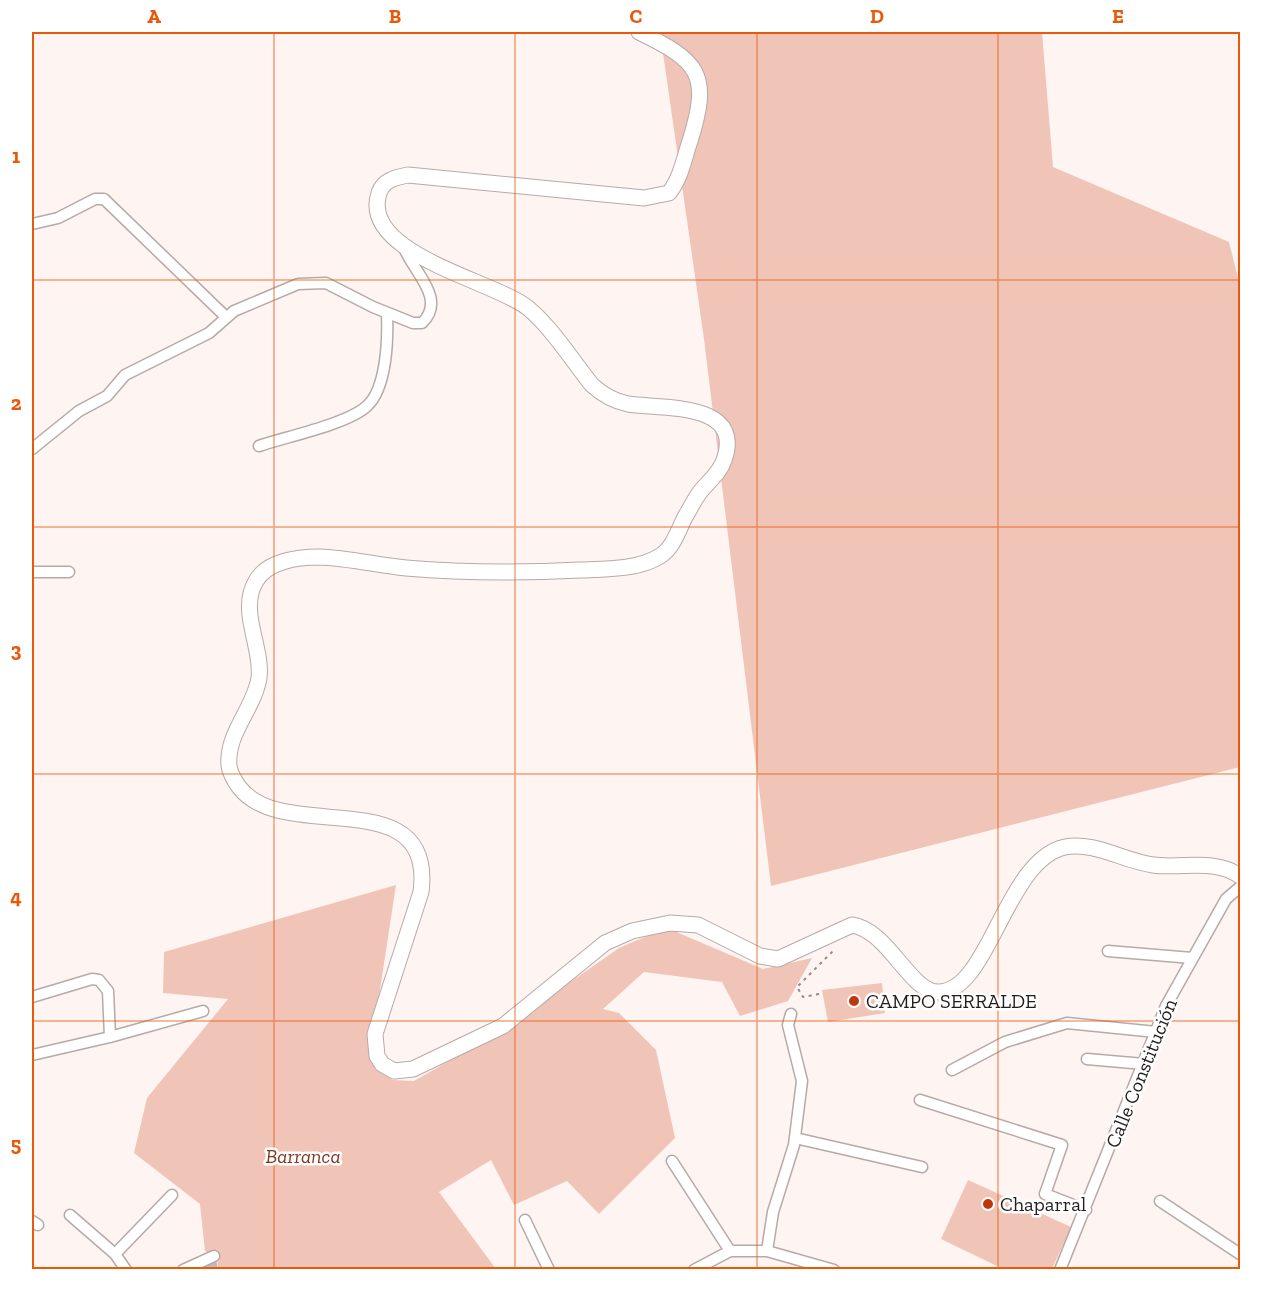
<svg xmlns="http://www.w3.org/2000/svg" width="1272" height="1301" viewBox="0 0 1272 1301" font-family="'Zilla Slab',serif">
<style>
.green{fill:#f1c4b8}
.building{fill:#c5b9b6}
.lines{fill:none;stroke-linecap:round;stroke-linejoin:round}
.street-casing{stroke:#b6aaa7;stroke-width:13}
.secondary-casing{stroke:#b6aaa7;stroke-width:17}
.path{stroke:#928a88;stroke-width:2;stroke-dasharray:3 4.5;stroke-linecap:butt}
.street{stroke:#fff;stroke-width:10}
.secondary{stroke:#fff;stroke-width:15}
.grid{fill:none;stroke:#e8590c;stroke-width:1.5;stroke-opacity:0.55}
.poi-dot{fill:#c03809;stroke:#fff;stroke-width:2}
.labels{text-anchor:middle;stroke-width:5;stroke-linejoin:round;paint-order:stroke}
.poi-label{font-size:20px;fill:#231e1d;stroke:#fff;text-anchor:start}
.street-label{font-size:20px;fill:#231e1d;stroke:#fff}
.park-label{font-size:20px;font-style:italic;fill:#833621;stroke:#fff}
.neatline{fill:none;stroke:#e8590c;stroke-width:2}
.grid-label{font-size:20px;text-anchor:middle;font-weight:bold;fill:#e8590c}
</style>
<rect width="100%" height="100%" fill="#fef4f1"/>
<!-- green -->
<path class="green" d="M660,32H1042L1053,167L1229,242L1240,286V767L771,886L704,339Z
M396,885L370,1055L375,1069L393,1080L414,1081L493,1036L619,948L656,932L674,931L763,969L812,958L788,1001L740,1016L722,982L644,972L603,1009L619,1013L656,1050L675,1138L599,1214L567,1181L514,1205L491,1160L439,1192L496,1269H218L217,1258L205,1251L200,1204L134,1153L147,1098L228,999L163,993L164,952Z
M882,983L885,1013L828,1022L822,990Z
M968,1180L1071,1227L1052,1269H1003L941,1239Z"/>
<!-- building -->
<path class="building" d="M216,1259L218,1270H188Z"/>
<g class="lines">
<!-- street casing -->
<g class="street-casing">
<path id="street" d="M32,224L58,218L95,199H104L225,316
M259,446C285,437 348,424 367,406C387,388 388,338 387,313
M32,449L79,411L107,396L125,375L209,333L234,311L298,284L326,283L373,307L413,323H422C448,298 411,270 403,245
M32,572H69
M1108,951L1192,958
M32,997L92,979L99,980L108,991L110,1037
M32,1055L110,1037L203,1011
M1087,1059L1144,1064
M952,1070L1005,1042L1067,1023L1156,1032
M920,1100L1062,1145L1045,1194L1086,1210
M795,1138L922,1167
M672,1161L730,1251
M1160,1201L1240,1254
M70,1215L115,1254L126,1270
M525,1220L549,1270
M32,1221L38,1225
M767,1251L773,1212L794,1145L802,1081L788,1025L791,1014
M115,1254L172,1195
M183,1270L214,1256
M694,1270L730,1251H767L834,1270
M1060,1270L1166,1006L1226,899L1240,887"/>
</g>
<!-- secondary casing -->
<g class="secondary-casing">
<path id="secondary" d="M639,32C699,61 711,74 690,141C684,158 681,178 669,193L644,198L408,175C397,177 383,180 379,193C359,254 495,281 528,308C552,328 572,360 592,385C603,395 613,401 628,404C660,409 745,401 724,460C720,473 708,482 700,492C694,500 690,509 685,517C678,531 673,548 660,556C638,570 605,569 580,570C522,573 464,573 406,568C377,565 348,558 319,557C298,557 267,561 256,581C238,611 263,647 259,678C254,709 226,733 229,766C230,773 234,780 239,787C283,846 435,779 421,892L375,1034L377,1056L382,1064L394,1071L413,1069L503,1026L605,943L632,931L670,923L698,925L760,956L778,959L852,925C888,930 910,992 938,992C989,993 1005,860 1065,847C1093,841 1124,861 1153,865C1183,869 1214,858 1240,876"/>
</g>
<!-- path -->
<path class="path" d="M819,994L803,997L797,987L835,949"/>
<!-- street -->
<use href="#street" class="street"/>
<!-- secondary -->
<use href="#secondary" class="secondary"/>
</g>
<!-- grid -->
<path class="grid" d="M274,32V1270M515,32V1270M757,32V1270M998,32V1270M32,280H1240M32,527H1240M32,774H1240M32,1021H1240"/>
<!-- markers -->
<g class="poi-dot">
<circle cx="854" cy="1001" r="6"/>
<circle cx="988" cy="1204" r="6"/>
</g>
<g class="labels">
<!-- poi labels -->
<g class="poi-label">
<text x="866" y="1008">CAMPO SERRALDE</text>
<text x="1000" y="1211">Chaparral</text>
</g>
<!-- street labels -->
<g class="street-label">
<text transform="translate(1141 1073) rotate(-68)" y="7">Calle Constitución</text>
</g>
<!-- park labels -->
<g class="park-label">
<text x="303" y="1163">Barranca</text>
</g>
</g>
<!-- border -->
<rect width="1272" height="1301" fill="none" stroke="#ffffff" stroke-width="66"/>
<rect x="33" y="33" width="1206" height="1235" class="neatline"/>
<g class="grid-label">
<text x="154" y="23">A</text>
<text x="395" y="23">B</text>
<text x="636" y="23">C</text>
<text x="877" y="23">D</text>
<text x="1118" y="23">E</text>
<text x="16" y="163">1</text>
<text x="16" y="410">2</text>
<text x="16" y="657">3</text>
<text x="16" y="904">4</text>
<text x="16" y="1151">5</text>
</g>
</svg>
